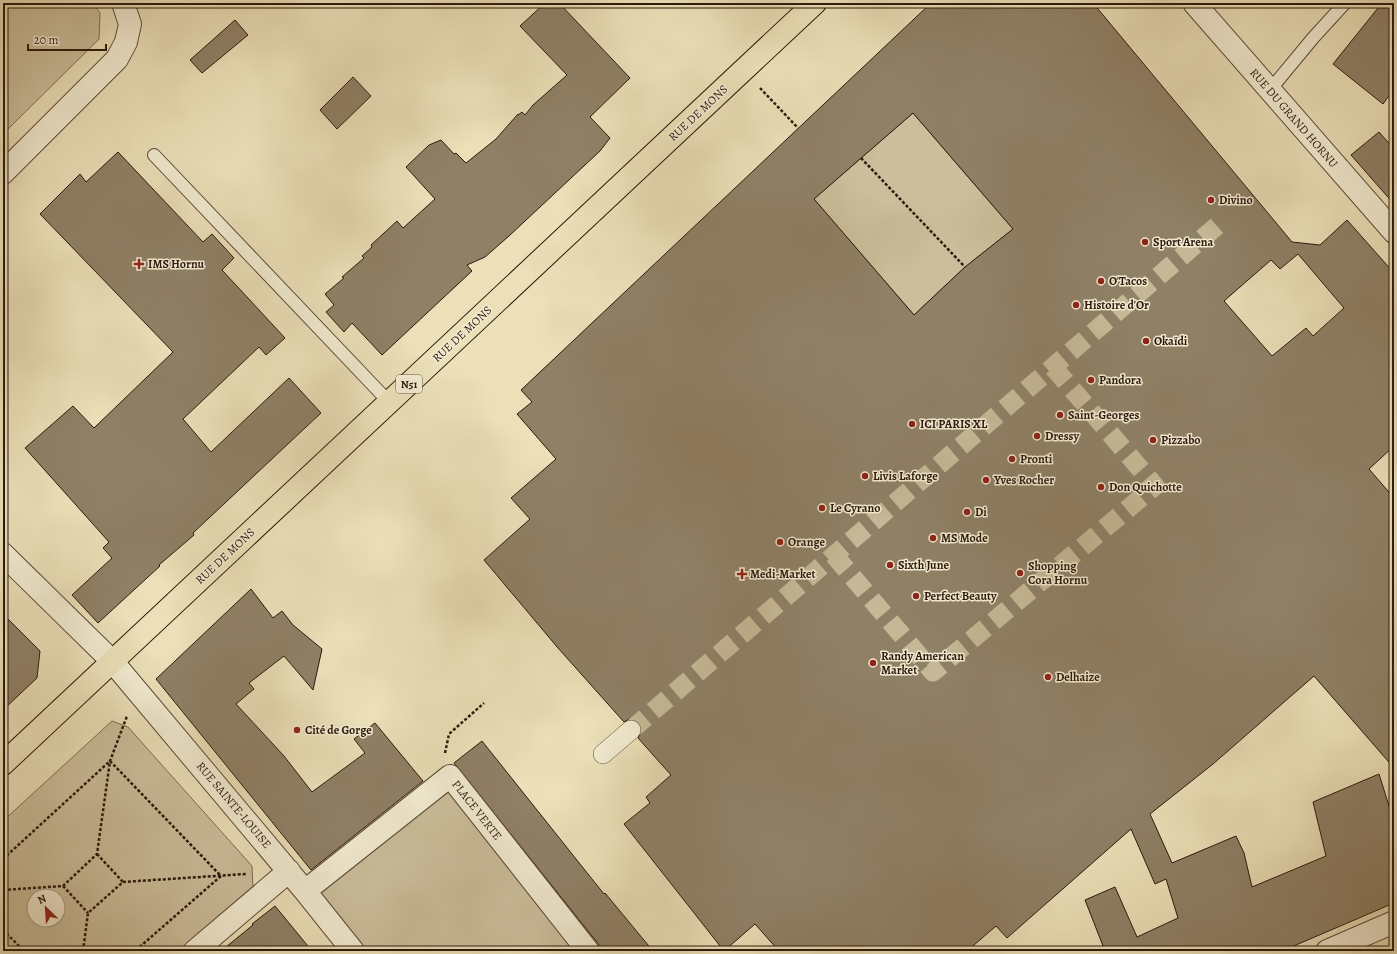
<svg xmlns="http://www.w3.org/2000/svg" width="1397" height="954" viewBox="0 0 1397 954" font-family="Alegreya,serif">
<style>
.green{fill:#cbbe9b;stroke:#7c6c54;fill-rule:evenodd}
.building{fill:#8f8066;stroke:#2c190d;fill-rule:evenodd}
.lines{fill:none;stroke-linecap:round;stroke-linejoin:round}
.pedestrian-tunnel{stroke:#c5b896;stroke-width:19;stroke-dasharray:19 10;stroke-linecap:butt}
.service-casing{stroke:#5c4b38;stroke-width:14}
.pedestrian-casing{stroke:#5c4b38;stroke-width:20}
.minor-casing{stroke:#5c4b38;stroke-width:24}
.primary-casing{stroke:#2c190d;stroke-width:24}
.path{stroke:#2c190d;stroke-width:2.5;stroke-dasharray:3 2;stroke-linecap:butt}
.service{stroke:#f2ebd1;stroke-width:12}
.pedestrian{stroke:#f2ebd1;stroke-width:19}
.minor{stroke:#f2ebd1;stroke-width:22}
.primary{stroke:#ebe0b8;stroke-width:22}
.poi-dot{fill:#8f2418;stroke:#f2ebd1;stroke-width:1.5}
.labels{text-anchor:middle;stroke-width:3;stroke-linejoin:round;paint-order:stroke}
.shield{fill:#f2ebd1;stroke:#675848;stroke-width:1}
.shield-label{font-size:11px;font-weight:bold;fill:#2c190d}
.street-label{font-size:12px;fill:#2c190d;stroke:#f2ebd1}
.poi-label{font-size:12px;font-weight:bold;fill:#2c190d;stroke:#f2ebd1;text-anchor:start}
</style>
<rect width="100%" height="100%" fill="#ebe0b8"/>
<filter id="stains"><feTurbulence type="fractalNoise" baseFrequency=".005" numOctaves="4"/><feColorMatrix values="0 0 0 0 .2 0 0 0 0 .09 0 0 0 0 .02 0 0 0 .5 -.17"/></filter>
<radialGradient id="worn" r=".72"><stop offset=".6" stop-color="#630" stop-opacity="0"/><stop offset="1" stop-color="#630" stop-opacity=".3"/></radialGradient>
<!-- green -->
<path class="green" d="M3,3H93L100,13L99,39L3,134Z
M913,113L1013,229L965,267L914,315L814,199Z
M112,721L128,727L252,866L253,889L179,951H3V821ZM34,896H58V920H34Z
M450,776L588,951H353L305,891Z"/>
<!-- building -->
<path class="building" d="M545,3H559L630,78L590,117L610,138L600,151L509,236L485,257L467,265L472,271L382,355L352,323L344,332L326,312L334,305L325,294L344,278L342,277L364,258L362,256L372,247L371,245L397,221L403,228L435,199L406,167L429,145L441,140L454,154L456,153L466,163L496,139L518,114V115L522,112L525,115L533,105L567,75L520,26Z
M931,3H1093L1292,242L1320,245L1347,220L1394,273V446L1369,469L1394,498V768L1314,676L1213,764L1150,814L1172,863L1236,836L1244,853L1252,887L1326,856L1313,802L1379,774L1394,822V903L1282,951H1105L1085,900L1115,887L1137,937L1178,918L1166,879L1155,884L1131,829L1007,938L996,926L967,951H779L755,924L724,951L624,824L650,803L646,797L671,775L638,738L641,733L642,728L640,723L634,720L629,719L624,722L558,648L484,560L530,519L511,498L556,459L517,414L532,402L521,390ZM913,113L1013,229L965,267L914,315L814,199ZM1298,254L1344,308L1313,336L1306,328L1272,356L1224,301L1271,260L1280,269Z
M1382,3H1394V89L1383,104L1333,64Z
M235,20L248,35L202,73L190,60Z
M353,77L371,96L337,129L320,110Z
M1379,132L1394,149V204L1351,155Z
M118,152L203,242L212,234L234,258L222,270L285,338L266,355L259,347L183,419L211,452L289,378L321,413L193,533L194,535L159,565L160,566L98,623L72,595L112,558L103,548L109,542L25,448L73,406L94,428L173,352L40,214L80,174L86,182Z
M251,589L273,618L282,611L293,625L322,649L313,690L284,656L249,683L254,689L236,704L284,756L312,792L365,753L354,739L375,723L423,781L311,870L156,679Z
M3,614L40,651L37,678L3,710Z
M482,741L580,864L604,894L605,893L653,951H604L454,763Z
M275,906L312,951H221L253,925L252,924Z"/>
<g class="lines">
<!-- pedestrian-tunnel -->
<path class="pedestrian-tunnel" d="M834,555L933,672L1155,486L1053,367
M631,730L1218,225"/>
<!-- service casing -->
<g class="service-casing">
<path id="service" d="M1270,90L1313,38L1345,3
M154,155L389,402"/>
</g>
<!-- pedestrian casing -->
<g class="pedestrian-casing">
<path id="pedestrian" d="M603,754L631,730"/>
</g>
<!-- minor casing -->
<g class="minor-casing">
<path id="minor" d="M1194,3L1394,232
M3,173L117,59L126,42L130,24L123,3
M3,554L112,661L305,891L353,951
M305,891L450,776L588,951
M195,951L289,871
M1327,951L1394,922"/>
</g>
<!-- primary casing -->
<g class="primary-casing">
<path id="primary" d="M3,764L815,3"/>
</g>
<!-- path -->
<path class="path" d="M760,88L798,128
M861,158L965,267
M445,753L449,734L484,703
M97,854L123,882
M3,859L110,761L221,876L135,951
M63,886L88,913
M3,890L63,886L97,854L110,761L127,716
M3,930L24,951
M83,951L88,913L123,882L246,874"/>
<!-- service -->
<use href="#service" class="service"/>
<!-- pedestrian -->
<use href="#pedestrian" class="pedestrian"/>
<!-- minor -->
<use href="#minor" class="minor"/>
<!-- primary -->
<use href="#primary" class="primary"/>
</g>
<!-- markers -->
<g class="poi-dot">
<circle cx="1211" cy="200" r="4"/>
<circle cx="1145" cy="242" r="4"/>
<path d="M137 258h4v4h4v4h-4v4h-4v-4h-4v-4h4z"/>
<circle cx="1101" cy="281" r="4"/>
<circle cx="1076" cy="305" r="4"/>
<circle cx="1146" cy="341" r="4"/>
<circle cx="1091" cy="380" r="4"/>
<circle cx="1060" cy="415" r="4"/>
<circle cx="912" cy="424" r="4"/>
<circle cx="1037" cy="436" r="4"/>
<circle cx="1153" cy="440" r="4"/>
<circle cx="1012" cy="459" r="4"/>
<circle cx="865" cy="476" r="4"/>
<circle cx="986" cy="480" r="4"/>
<circle cx="1101" cy="487" r="4"/>
<circle cx="822" cy="508" r="4"/>
<circle cx="967" cy="512" r="4"/>
<circle cx="933" cy="538" r="4"/>
<circle cx="780" cy="542" r="4"/>
<circle cx="890" cy="565" r="4"/>
<circle cx="1020" cy="573" r="4"/>
<path d="M740 568h4v4h4v4h-4v4h-4v-4h-4v-4h4z"/>
<circle cx="916" cy="596" r="4"/>
<circle cx="873" cy="663" r="4"/>
<circle cx="1048" cy="677" r="4"/>
<circle cx="297" cy="730" r="4"/>
</g>
<g class="labels">
<!-- shield labels -->
<rect class="shield" x="396" y="375" width="26" height="18" rx="3"/>
<g class="shield-label">
<text x="409" y="388">N51</text>
</g>
<!-- street labels -->
<g class="street-label">
<text transform="translate(698 113) rotate(-43)" y="4">RUE DE MONS</text>
<text transform="translate(1294 118) rotate(49)" y="4">RUE DU GRAND HORNU</text>
<text transform="translate(462 334) rotate(-43)" y="4">RUE DE MONS</text>
<text transform="translate(225 556) rotate(-43)" y="4">RUE DE MONS</text>
<text transform="translate(234 805) rotate(50)" y="4">RUE SAINTE-LOUISE</text>
<text transform="translate(477 810) rotate(52)" y="4">PLACE VERTE</text>
</g>
<!-- poi labels -->
<g class="poi-label">
<text x="1219" y="204">Divino</text>
<text x="1153" y="246">Sport Arena</text>
<text x="148" y="268">IMS Hornu</text>
<text x="1109" y="285">O'Tacos</text>
<text x="1084" y="309">Histoire d'Or</text>
<text x="1154" y="345">Okaïdi</text>
<text x="1099" y="384">Pandora</text>
<text x="1068" y="419">Saint-Georges</text>
<text x="920" y="428">ICI PARIS XL</text>
<text x="1045" y="440">Dressy</text>
<text x="1161" y="444">Pizzabo</text>
<text x="1020" y="463">Pronti</text>
<text x="873" y="480">Livis Laforge</text>
<text x="994" y="484">Yves Rocher</text>
<text x="1109" y="491">Don Quichotte</text>
<text x="830" y="512">Le Cyrano</text>
<text x="975" y="516">Di</text>
<text x="941" y="542">MS Mode</text>
<text x="788" y="546">Orange</text>
<text x="898" y="569">Sixth June</text>
<text x="1028" y="570">Shopping<tspan x="1028" dy="14">Cora Hornu</tspan></text>
<text x="750" y="578">Medi-Market</text>
<text x="924" y="600">Perfect Beauty</text>
<text x="881" y="660">Randy American<tspan x="881" dy="14">Market</tspan></text>
<text x="1056" y="681">Delhaize</text>
<text x="305" y="734">Cité de Gorge</text>
</g>
</g>
<!-- margin -->
<rect width="1397" height="954" fill="none" stroke="#ebe0b8" stroke-width="16"/>
<rect x="4" y="4" width="1389" height="946" fill="none" stroke="#2c190d" stroke-width="2"/>
<rect x="8" y="8" width="1381" height="938" fill="none" stroke="#2c190d"/>
<!-- north arrow -->
<g transform="translate(46 908) rotate(335)"><circle r="19" fill="#f2ebd1" stroke="#a39783"/>
<path d="M0-3L7 15L0 10L-7 15Z" fill="#8f2418"/>
<text y="-6" font-size="11" font-weight="bold" text-anchor="middle" fill="#2c190d">N</text>
</g>
<!-- scale -->
<path d="M28 44v6h78v-6" fill="none" stroke="#2c190d" stroke-width="2"/>
<text x="34" y="44" font-size="12" fill="#2c190d" stroke="#f2ebd1" stroke-width="3" paint-order="stroke">20 m</text>
<rect width="100%" height="100%" filter="url(#stains)"/>
<rect width="100%" height="100%" fill="url(#worn)"/>
</svg>
